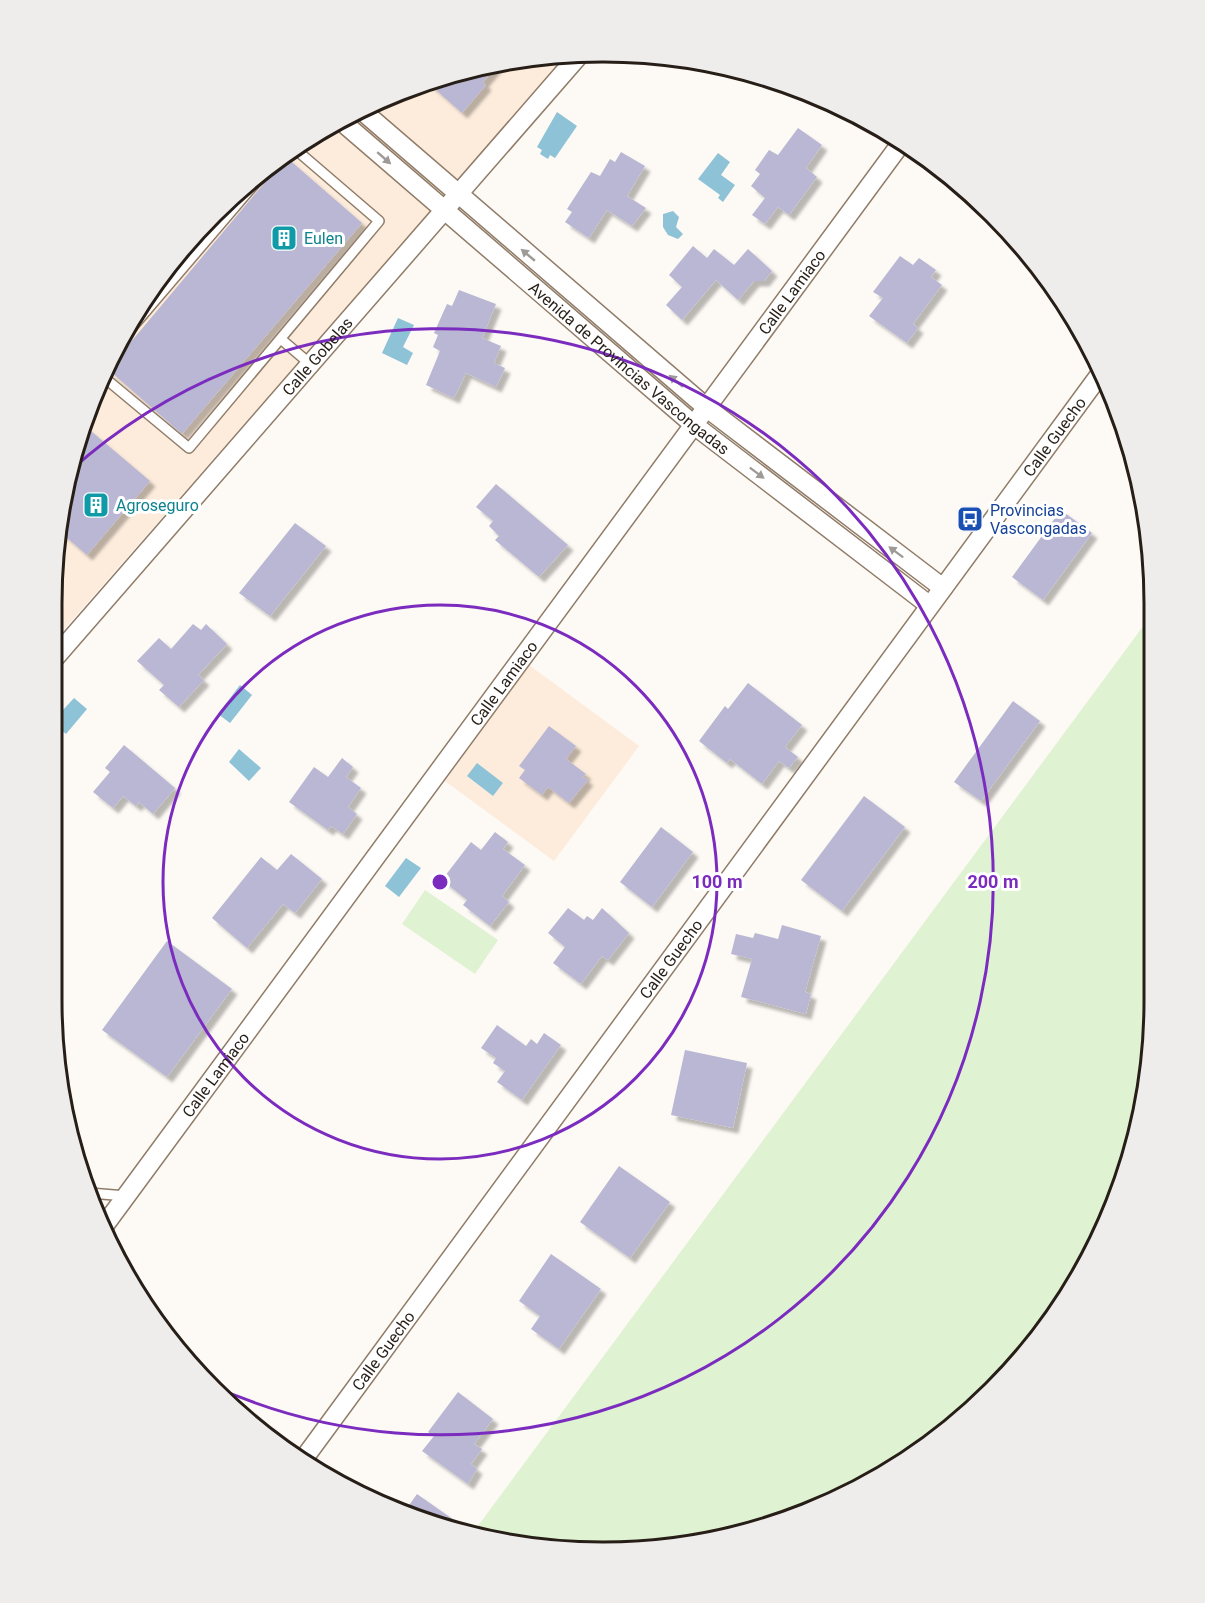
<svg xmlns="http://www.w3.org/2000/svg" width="1205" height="1603" viewBox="0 0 1205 1603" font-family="Roboto,sans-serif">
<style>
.built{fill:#fdecdb}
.green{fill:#dff2d2}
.water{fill:#8ec2d7}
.building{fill:#b9b7d3;filter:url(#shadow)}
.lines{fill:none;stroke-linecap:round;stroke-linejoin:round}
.service-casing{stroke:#907c68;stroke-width:12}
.minor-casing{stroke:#907c68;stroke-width:21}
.service{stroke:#fff;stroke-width:9}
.minor{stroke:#fff;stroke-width:18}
.oneway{fill:#9e9a97}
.ring{fill:none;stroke:#7b2cbf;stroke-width:3}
.labels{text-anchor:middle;stroke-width:6;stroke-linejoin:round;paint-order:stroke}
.culture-label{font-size:16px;fill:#0d838f;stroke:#fff;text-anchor:start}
.street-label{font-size:16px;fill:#271f17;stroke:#fff}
.transit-label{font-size:16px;fill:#164399;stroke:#fff;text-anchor:start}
.rim{fill:none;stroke:#271f17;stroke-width:3}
.centre{fill:#7b2cbf;stroke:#fff;stroke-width:3}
.ring-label{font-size:18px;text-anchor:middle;font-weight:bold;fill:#7b2cbf;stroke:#fff;stroke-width:6;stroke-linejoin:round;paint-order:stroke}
</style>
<defs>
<filter id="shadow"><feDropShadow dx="5.5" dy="5.5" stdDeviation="1.5" flood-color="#0004"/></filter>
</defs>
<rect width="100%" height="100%" fill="#fdf9f4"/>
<!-- built -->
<path class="built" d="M570,52L475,161L52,643V567L70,460L144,296L267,165L359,108L460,70Z
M529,665L639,746L554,861L445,781Z"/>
<!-- green -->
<path class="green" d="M1150,617L1153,1037L1135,1144L1080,1276L1017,1364L938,1438L813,1510L639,1551L495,1541L472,1534Z
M425,890L498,940L475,974L402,924Z"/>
<!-- water -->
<path class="water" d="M557,112L577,126L555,158L550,155L548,159L540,154L542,150L537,147Z
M718,153L730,162L721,175L735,185L723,202L718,198L720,195L698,179Z
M673,211L679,217L676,227L683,234L678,239L668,235L663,227V214Z
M398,318L414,325L403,347L413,353L407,365L382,353Z
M240,685L252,695L230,723L218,714Z
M74,698L87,709L66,734L52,722Z
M239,749L261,768L249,781L229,762Z
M477,763L503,783L493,796L467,776Z
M406,858L421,868L399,897L385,886Z"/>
<!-- building -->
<path class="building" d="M499,63L483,82L486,85L462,113L427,82L460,70Z
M798,128L822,145L806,168L817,177L789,215L778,207L765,224L752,215L765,198L751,186L760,174L755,170L769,150L778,155Z
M621,152L645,166L627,196L646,208L632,226L607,210L589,238L565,222L572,212L567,209L591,172L600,176L610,159L615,162Z
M286,157L362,223L182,434L110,371L114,362Z
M693,246L707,258L714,249L734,265L748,249L772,271L764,281H754L738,300L716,280L682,320L666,305L682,287L669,275Z
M900,256L913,265L919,258L936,270L931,277L942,285L913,324L918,328L907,343L869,316L883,298L873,292Z
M459,290L496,304L482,338L501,346L494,363L505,368L496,387L466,373L454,398L426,385L440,351L433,347L438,335L434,333L447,304L452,306Z
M85,426L150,481L87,555L58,530L70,460Z
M496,484L568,545L539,577L495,540L499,536L489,526L493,521L476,507Z
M1061,510L1092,533L1043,600L1012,577Z
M295,523L326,546L270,616L239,593Z
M193,624L201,630L206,624L227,644L198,675L204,680L179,707L159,690L164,685L137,661L159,638L171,649Z
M748,683L802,725L785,747L798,757L789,768L779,761L762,784L730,759L727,763L699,741L725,706L728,709Z
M1013,701L1040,721L981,801L954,782Z
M549,726L576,746L566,759L586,774L583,777L588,780L569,803L548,787L542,795L519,778L525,770L519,766Z
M124,745L175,788L153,814L139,802L136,806L123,796L113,808L93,792L110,772L105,768Z
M342,758L353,767L346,777L361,788L348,807L357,814L343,834L331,826L328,830L289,802L314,767L328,777Z
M864,796L905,827L842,911L801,880Z
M661,827L693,852L652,907L620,882Z
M495,832L508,842L503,849L525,865L502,896L509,902L490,926L463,905L467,900L442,880L471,842L481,850Z
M291,854L322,879L295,913L283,904L247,948L212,918L261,857L277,870Z
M568,908L584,920L587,916L593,920L602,908L629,933L608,960L602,956L581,984L553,963L565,947L548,933Z
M782,925L821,936L805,992L811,994L806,1014L741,997L752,959L731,954L736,934L753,938L755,933L778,939Z
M167,941L232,989L167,1077L102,1030Z
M497,1025L526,1046L531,1039L537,1044L544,1033L561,1045L522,1100L497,1082L505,1071L493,1063L496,1058L481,1048Z
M685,1050L747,1063L733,1128L671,1115Z
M619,1166L670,1202L630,1258L580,1222Z
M551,1254L601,1289L559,1349L531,1329L540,1316L519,1301Z
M458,1392L493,1419L474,1444L482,1449L471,1464L477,1469L468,1484L422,1451L434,1436L428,1432Z
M417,1494L464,1527L462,1530L405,1511Z"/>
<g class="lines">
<!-- service casing -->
<g class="service-casing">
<path id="service" d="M128,332L276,159
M282,340L309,363
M106,379L189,448L379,221L294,148
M90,1193L126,1196"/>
</g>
<!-- minor casing -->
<g class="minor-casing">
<g id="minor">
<path d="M359,108L707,408L943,588"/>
<path id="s1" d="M340,120L694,425L929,605"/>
<path id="s2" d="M52,661L581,53"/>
<path id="s3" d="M104,1226L902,142"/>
<path id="s4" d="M305,1457L1101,373"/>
</g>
</g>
<!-- service -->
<use href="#service" class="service"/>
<!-- minor -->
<use href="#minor" class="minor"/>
</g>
<!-- one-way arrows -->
<defs><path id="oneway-solid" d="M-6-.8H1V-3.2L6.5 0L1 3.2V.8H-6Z" transform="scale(1.5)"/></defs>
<g class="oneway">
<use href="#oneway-solid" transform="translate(384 158) rotate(41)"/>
<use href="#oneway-solid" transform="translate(528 255) rotate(-140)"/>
<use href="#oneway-solid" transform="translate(676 381) rotate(-140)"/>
<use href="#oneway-solid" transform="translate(757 473) rotate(37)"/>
<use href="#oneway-solid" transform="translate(896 552) rotate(-143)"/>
</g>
<!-- distance rings -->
<g class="ring">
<circle cx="440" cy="882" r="277"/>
<path d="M70 471A553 553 0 1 1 211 1385"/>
</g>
<!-- icons -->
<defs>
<g id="building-square" transform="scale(1.35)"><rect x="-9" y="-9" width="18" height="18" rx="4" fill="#0f9aa8" stroke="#fff"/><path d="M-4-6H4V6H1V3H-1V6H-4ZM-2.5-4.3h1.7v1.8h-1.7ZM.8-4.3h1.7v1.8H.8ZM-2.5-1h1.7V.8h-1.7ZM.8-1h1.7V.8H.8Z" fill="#fff"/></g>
<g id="bus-square" transform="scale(1.35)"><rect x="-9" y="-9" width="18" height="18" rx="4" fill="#1a4fb4" stroke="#fff"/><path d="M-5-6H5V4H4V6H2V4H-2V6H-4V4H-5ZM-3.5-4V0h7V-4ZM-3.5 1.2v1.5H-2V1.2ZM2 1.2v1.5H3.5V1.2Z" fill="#fff"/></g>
</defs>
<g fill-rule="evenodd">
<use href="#building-square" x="284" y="238"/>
<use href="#building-square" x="96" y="505"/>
<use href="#bus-square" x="970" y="519"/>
</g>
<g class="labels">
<!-- culture labels -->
<g class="culture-label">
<text x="304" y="244">Eulen</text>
<text x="116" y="511">Agroseguro</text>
</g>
<!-- street labels -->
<g class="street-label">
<text dy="6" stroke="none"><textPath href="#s3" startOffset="1160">Calle Lamiaco</textPath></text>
<text dy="6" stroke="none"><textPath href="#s2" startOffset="404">Calle Gobelas</textPath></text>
<text dy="6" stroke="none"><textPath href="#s1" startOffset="381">Avenida de Provincias Vascongadas</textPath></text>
<text dy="6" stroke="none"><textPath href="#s4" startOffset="1266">Calle Guecho</textPath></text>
<text dy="6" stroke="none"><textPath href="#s3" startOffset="674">Calle Lamiaco</textPath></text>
<text dy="6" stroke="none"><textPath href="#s4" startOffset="618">Calle Guecho</textPath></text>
<text dy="6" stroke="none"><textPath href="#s3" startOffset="188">Calle Lamiaco</textPath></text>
<text dy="6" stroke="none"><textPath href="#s4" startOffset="132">Calle Guecho</textPath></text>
</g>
<!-- transit labels -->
<g class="transit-label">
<text x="990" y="516">Provincias<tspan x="990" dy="18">Vascongadas</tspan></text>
</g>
</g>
<!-- crop -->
<path d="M0 0H1205V1603H0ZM603 62H603A541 541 0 0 1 1144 603V1001A541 541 0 0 1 603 1542H603A541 541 0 0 1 62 1001V603A541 541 0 0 1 603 62Z" fill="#eeedec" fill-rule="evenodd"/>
<path class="rim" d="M603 62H603A541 541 0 0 1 1144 603V1001A541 541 0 0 1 603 1542H603A541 541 0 0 1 62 1001V603A541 541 0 0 1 603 62Z"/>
<circle cx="440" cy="882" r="9" class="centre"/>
<g class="ring-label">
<text x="717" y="888">100 m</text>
<text x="993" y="888">200 m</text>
</g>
</svg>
